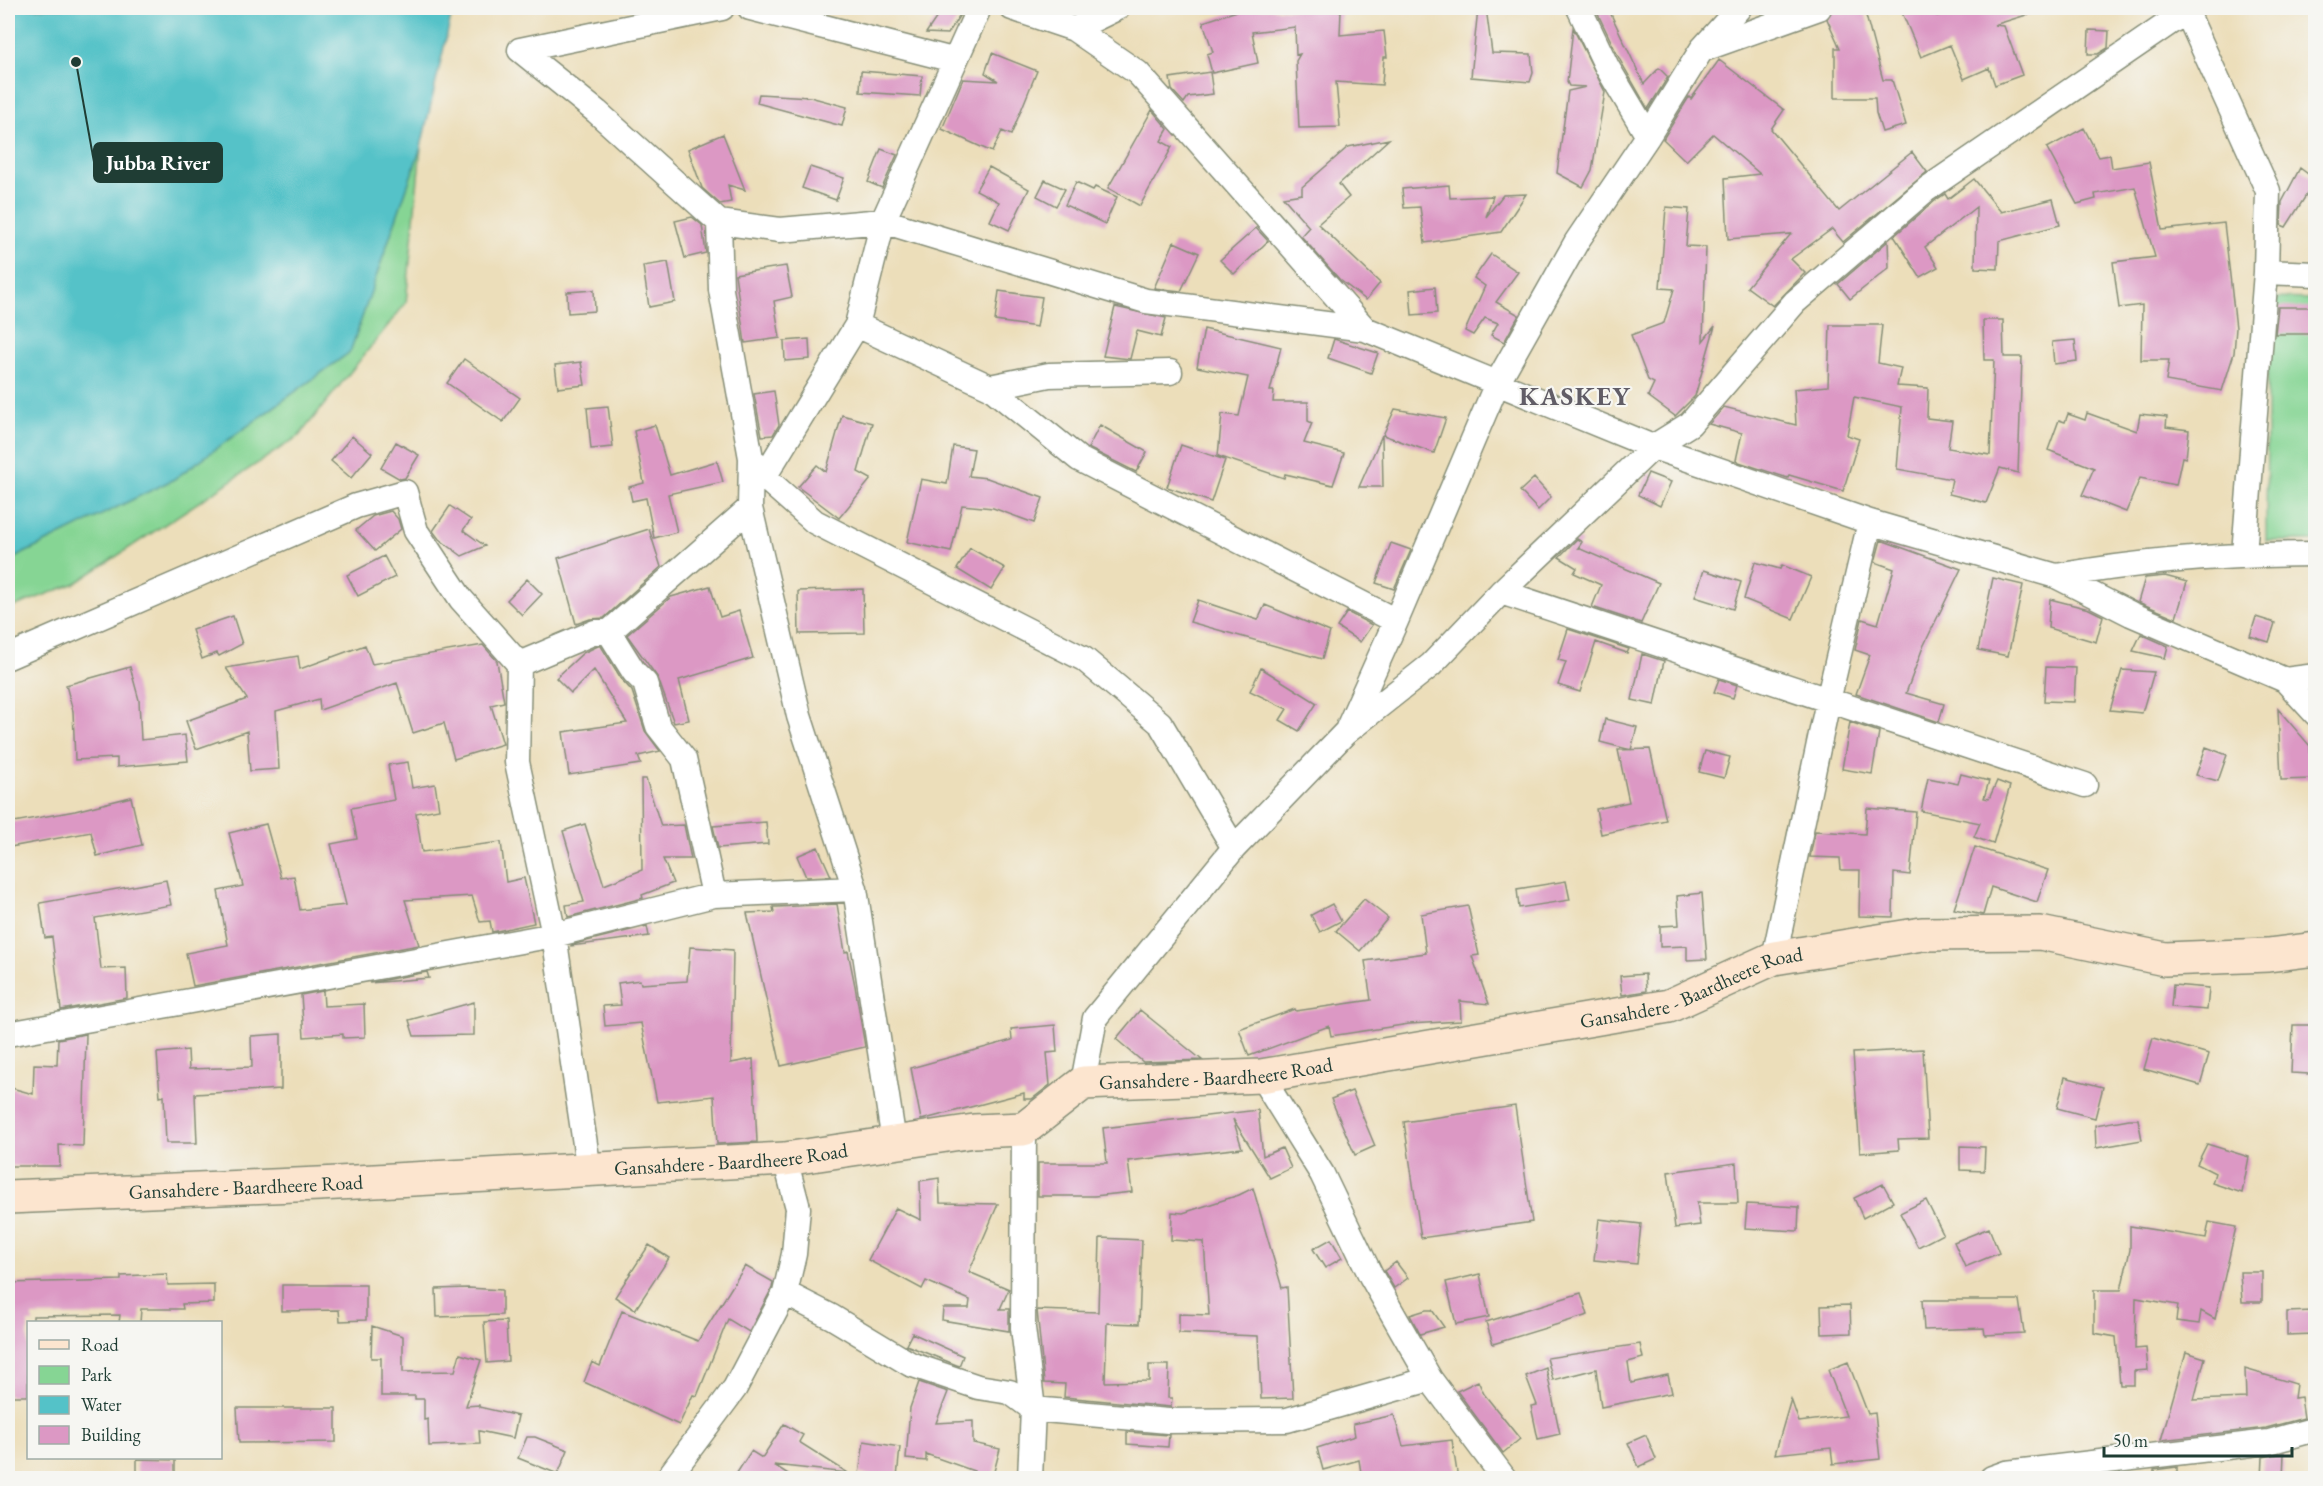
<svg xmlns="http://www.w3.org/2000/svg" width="2323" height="1486" viewBox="0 0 2323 1486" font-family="'EB Garamond',serif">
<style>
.green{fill:#86d594;stroke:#528964;stroke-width:1.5}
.water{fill:#54c2c8;stroke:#3a807e;stroke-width:1.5}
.building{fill:#dc98c4}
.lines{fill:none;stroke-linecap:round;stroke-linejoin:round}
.street-casing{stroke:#868e77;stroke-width:27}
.secondary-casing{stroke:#868e77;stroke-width:36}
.street{stroke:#fff;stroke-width:24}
.secondary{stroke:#fce5cf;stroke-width:33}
.labels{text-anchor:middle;stroke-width:4.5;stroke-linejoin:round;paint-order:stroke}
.street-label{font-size:20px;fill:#1f3d34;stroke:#f6f6f2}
.district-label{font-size:26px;font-weight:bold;letter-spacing:1.5px;fill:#615d66;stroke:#f6f6f2}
.leader{fill:none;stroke:#1f3d34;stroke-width:2}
.callout-dot{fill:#1f3d34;stroke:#f6f6f2;stroke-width:2}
.callout{fill:#1f3d34;stroke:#1f3d34;stroke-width:2}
.callout-label{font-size:21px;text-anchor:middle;font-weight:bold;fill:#fff}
</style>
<rect width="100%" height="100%" fill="#f6f6f2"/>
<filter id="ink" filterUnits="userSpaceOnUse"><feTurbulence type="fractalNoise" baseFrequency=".0167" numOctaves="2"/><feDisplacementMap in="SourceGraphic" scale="12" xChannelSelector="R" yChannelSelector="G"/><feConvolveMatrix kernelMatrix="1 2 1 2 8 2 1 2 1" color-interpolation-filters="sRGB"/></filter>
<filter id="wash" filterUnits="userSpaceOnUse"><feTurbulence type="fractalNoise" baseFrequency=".008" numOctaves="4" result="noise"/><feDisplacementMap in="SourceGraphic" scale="24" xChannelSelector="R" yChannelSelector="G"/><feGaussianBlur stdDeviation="1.35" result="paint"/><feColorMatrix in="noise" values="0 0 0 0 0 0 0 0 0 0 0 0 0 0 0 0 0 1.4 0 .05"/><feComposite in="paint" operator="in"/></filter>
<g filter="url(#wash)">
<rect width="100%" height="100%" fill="#ecdeba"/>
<!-- green -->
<path class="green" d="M421,147L406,303L299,436L76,583L8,609V561L174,479L350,352Z
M2268,298L2315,299V541H2266Z"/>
<!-- water -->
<path class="water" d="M8,8H453L421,147L350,352L174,479L8,561Z"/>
<g id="blocks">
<!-- building -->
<path class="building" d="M943,8H964L948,34L926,33Z
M1246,8L1341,11L1340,35L1384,31L1387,57H1384L1382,85L1336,82L1340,127L1299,128L1296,61L1300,54L1296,55L1295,27L1252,32L1258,63L1212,73L1207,54L1213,52L1203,22Z
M1478,8H1486L1492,53L1531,54L1533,73L1530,82L1471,77Z
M1595,8H1608L1644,84L1659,68L1668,77L1648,109L1620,60Z
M1833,8H1864L1883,80H1892L1906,125L1882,132L1876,113L1875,98H1835V48H1840L1827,19Z
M1900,8H1935L1937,16L1966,8H2035L2036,12L1994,25L2004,26L2022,75L1995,85L1989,68L1964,79L1950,45L1921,57Z
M1573,28L1605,92L1592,170L1583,187L1557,173L1568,91L1586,87L1569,86L1567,82Z
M2089,30L2109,31L2108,48L2098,54H2088Z
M992,53L1037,71L1011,135L1002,131L992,152L942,129L963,79L998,81L985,73Z
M1719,60L1784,110L1771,129L1839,211L1912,152L1927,172L1843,242L1832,229L1791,259L1805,273L1773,306L1747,287L1791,234L1728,239L1725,178L1760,174L1713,134L1686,161L1663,139L1689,97L1691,99Z
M861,71L922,76L920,96L860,92Z
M1210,72L1213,94L1188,97L1184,103L1172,90L1170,78Z
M759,94L810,97L847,107L842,126L757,103Z
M1152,110L1168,129L1161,141L1172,147L1140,206L1108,188Z
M2084,128L2099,157L2110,155L2112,168L2149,162L2162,230L2224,223L2236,328L2234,353L2222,391L2166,381L2169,360H2141L2142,305L2119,308L2113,262L2155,257L2135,187L2095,194L2096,199L2077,204L2047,148Z
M723,134L745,190L728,185L731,202L720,204L702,188L688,149Z
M1389,139L1339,184L1349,197L1318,224L1380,283L1366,300L1340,280L1301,236L1309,227L1283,197L1302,194V187L1348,147Z
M881,149L897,155L882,188L868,182Z
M810,167L844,178L836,200L802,188Z
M989,167L1029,189L1009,230L990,221L999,202L976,190Z
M2300,168L2316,180L2286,227L2281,225L2282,202Z
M1974,179L2001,212L2053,199L2060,225L1999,241L1998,269L1975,268L1976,207L1925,247L1938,267L1920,277L1894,236L1936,200L1945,194L1948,199Z
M1045,180L1065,189L1056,206L1037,196Z
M1076,182L1093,190L1095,187L1117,197L1105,224L1065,205Z
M1449,185L1450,198L1493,196L1486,217L1503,195L1526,194L1501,232L1425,243L1420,207L1404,208L1402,189Z
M1666,207L1689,209L1686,246L1706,247L1703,341L1715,326L1695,396L1675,416L1648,396L1654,383L1648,380L1631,335L1664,323L1674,289L1660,288Z
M692,217L702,225L706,253L685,258L675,221Z
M1256,228L1268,241L1234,274L1220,260Z
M1888,241L1889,268L1850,299L1838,284Z
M1174,242L1199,253L1181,291L1154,288Z
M1491,254L1518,272L1496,302L1519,315L1504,342L1491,335L1498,323L1485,318L1473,335L1465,331L1485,286L1474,278Z
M668,262L675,302L649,307L643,266Z
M786,266L792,297L774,301L780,338L745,343L735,274Z
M1435,287L1437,313L1412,315L1410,290Z
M594,290L595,311L568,313L567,292Z
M999,291L1042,297L1037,327L995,321Z
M1115,307L1166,318L1161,337L1137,331L1130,359L1103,356Z
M2278,307H2315V334H2275Z
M1983,320H2003L2004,357H2022L2018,473L2000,468L1986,503L1949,494L1952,479L1897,469L1902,407L1854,397L1847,435L1859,439L1843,491L1789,475L1788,478L1739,462L1736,460L1742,433L1709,424L1724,407L1796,425L1794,389L1828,386L1830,325H1882L1878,363L1901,368L1897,386L1928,388L1927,418L1952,421L1948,448L1990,455L1994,360H1984Z
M1204,329L1281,347L1270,391H1274L1273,402H1308V421L1312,423L1304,443L1344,453L1333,485L1285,474L1284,478L1218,456L1222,414L1239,416L1248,377L1197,367Z
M809,339L810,359L785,361L784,341Z
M1334,339L1378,353L1371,373L1328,358Z
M2075,340L2077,361L2054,364L2052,342Z
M464,359L520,398L503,422L447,383Z
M581,362L585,385L558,388L555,365Z
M774,391L779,425L773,435L762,436L754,394Z
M608,406L613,447L591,449L587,408Z
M1395,409L1446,418L1434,453L1383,435Z
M2087,413L2137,431L2140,414L2167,417L2166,427L2189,430L2186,458L2182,457L2176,485L2140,478L2126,512L2082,495L2094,468L2048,450L2059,420L2065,422L2068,414L2085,420Z
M842,415L872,423L858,472L871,479L839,518L798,487L817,465L826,472Z
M655,425L670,475L717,461L723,482L668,494L677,532L654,538L646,498L632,501L629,487L644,483L634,431Z
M1100,425L1147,452L1136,472L1088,448Z
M1382,435L1383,487H1359Z
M352,436L372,453L351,478L331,461Z
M396,442L419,455L405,478L400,479L381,468Z
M1181,445L1225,460L1211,502L1167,487Z
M953,446L974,449L969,476L987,478L1043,498L1034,523L993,508L962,505L951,552L907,542L921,479L947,484Z
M1648,473L1671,482L1660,506L1638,495Z
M1534,478L1551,497L1538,510L1520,491Z
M450,506L471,520L463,530L485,546L462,556L439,539L433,531Z
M391,511L398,519L401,529L375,551L356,530L373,516Z
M649,529L661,567L604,618L590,619L576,624L558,558Z
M1577,539L1582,542L1578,548L1659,583L1641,623L1592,607L1601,585L1574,573L1577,568L1559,557Z
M1881,540L1961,569L1923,647L1906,693L1944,704L1939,722L1856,694L1870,655L1855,650L1862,619L1878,624L1894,569L1875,562Z
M1391,543L1411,550L1394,589L1376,583Z
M970,548L1005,568L991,590L957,569Z
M384,556L395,577L358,596L347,575Z
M1755,562L1780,569L1782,565L1811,577L1793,619L1744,599Z
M1704,570L1741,582L1733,609L1695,597Z
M2165,576L2187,582L2176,618L2138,602L2145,578Z
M1993,578L2023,585L2008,656L1978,650Z
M527,579L542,594L522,615L507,600Z
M710,586L720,617L739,611L753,658L679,680L689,720L674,723L658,678L627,635L671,597Z
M863,589L864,633L799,634L798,591Z
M2050,599L2089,609L2103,616L2096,642L2048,628Z
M1198,600L1258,620L1265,605L1330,632L1322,659L1190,622Z
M1347,612L1372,625L1360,642L1337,627Z
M233,616L242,644L219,656L217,653L202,659L192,630Z
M2256,617L2275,623L2269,642L2250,636Z
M1568,629L1629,649L1627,653L1596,642L1580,692L1558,685L1566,662L1558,660Z
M2141,634L2168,646L2165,658L2133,651Z
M365,645L372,664L483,645L497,661L504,702L491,705L503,744L454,759L444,723L413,733L397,683L320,710L319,699L276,711L279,769L250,771L247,731L196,749L186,721L247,699L226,668L298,656L300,669Z
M598,646H601L622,680L632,691L645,731L660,751L638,756L641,764L569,775L563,732L627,723L594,670L571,693L556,678L583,653Z
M1642,654L1664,661L1655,705L1632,700Z
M130,667L139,700L141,740L185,735L188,761L117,767V758L75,760L73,711L66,685Z
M2046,667L2076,668L2074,702L2044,701Z
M1261,668L1317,703L1299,731L1280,720L1287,709L1250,691Z
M2122,670L2154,672L2142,713L2110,710Z
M1719,679L1737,685L1733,698L1714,692Z
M2278,709L2310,746L2311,779L2281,780Z
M1605,719L1637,727L1631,750L1600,742Z
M1850,722L1879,732L1872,774L1842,769Z
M2206,747L2227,755L2218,781L2196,775Z
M1650,749L1666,820L1601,834L1596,809L1629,802L1618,750Z
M1705,751L1730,757L1724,778L1699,772Z
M408,762L412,788L435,784L439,809L416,813L422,852L501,842L506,882L524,878L534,923L492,932L490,921L480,922L472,896L405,900L419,945L193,986L186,953L228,945L218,891L243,886L229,833L266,824L281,878L294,876L300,910L346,905L331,844L357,839L351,808L394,800L388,765Z
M1961,774L1989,781L1984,798L1989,799L1997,781L2010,786L1993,844L1974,837L1980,823L1921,811L1928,778L1958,784Z
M641,779H646L661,826L684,825L691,859H663L673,883L642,895L643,898L568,917L566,905L584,902L563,831L585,824L604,885L642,870Z
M131,797L142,845L97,856L91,832L10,847L8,823L75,811Z
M1867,808L1916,812L1910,875L1894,873L1893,917L1859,916L1860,870H1841L1840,858L1810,857L1815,831L1865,834Z
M766,822L768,844L718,848L713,826Z
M818,847L831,876L806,877L797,856Z
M1975,847L2048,870L2037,902L1991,887L1983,915L1954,909Z
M166,880L171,905L95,918L101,969L126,968L127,998L61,1010L52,937L45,938L40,903Z
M1566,881L1570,900L1519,908L1517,889Z
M1702,893L1707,959L1687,960V946L1660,947V926L1679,925L1677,896Z
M1364,899L1388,918L1360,951L1336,931Z
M837,904L845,952L848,951L855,986L865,1047L781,1066L747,913L774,912L773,907H777Z
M1332,904L1341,921L1320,932L1311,915Z
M1468,906L1479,955L1472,956L1489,1004L1460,1001L1461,1021L1409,1024L1331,1036L1329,1026L1249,1056L1239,1029L1295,1009L1296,1011L1371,1000L1365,961L1426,953L1421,914Z
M647,926L649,936L571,946V945Z
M690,947L733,950L731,1063L753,1059L757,1142L717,1144L714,1096L657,1102L641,1023L605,1026L603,1006L621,1005L618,983L640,980L641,984L687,981Z
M427,972L429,978L369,983Z
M1645,974L1646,991L1622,995L1620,976Z
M2173,985L2209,988L2207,1010L2171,1007Z
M323,991L324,1006L364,1004L365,1037L343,1038V1034L304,1037L301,995Z
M474,1002V1035L414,1036L409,1020Z
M1140,1010L1202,1060L1143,1062L1116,1039Z
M1055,1025L1057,1052L1047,1053L1050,1085L1032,1099H1024V1093L921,1120L911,1068L1012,1040L1011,1029Z
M2293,1025H2315L2310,1074L2291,1073Z
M86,1034L83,1146L59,1145L60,1166H8V1087L33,1094L34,1064L57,1065L58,1039Z
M281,1034V1089L195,1094L197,1143H166L164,1096L160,1097L157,1053L188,1050L189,1069L252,1067L251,1036Z
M2153,1038L2209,1054L2200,1085L2144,1069Z
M1923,1049L1928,1138L1898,1139L1899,1150L1860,1153L1853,1053Z
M2065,1077L2103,1087L2095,1118L2057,1108Z
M1352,1091L1375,1146L1355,1155L1331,1099Z
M1515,1106L1532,1222L1421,1238L1404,1122Z
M1258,1110L1263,1156L1282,1148L1291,1168L1270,1178L1233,1119L1242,1148L1128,1161L1132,1192L1094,1196H1038V1163H1107L1103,1128Z
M2129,1119H2138L2142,1140L2096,1148L2095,1125Z
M2207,1144L2249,1157L2242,1193L2212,1183L2215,1173L2197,1164Z
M1960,1146L1985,1147L1984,1171L1960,1170Z
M1736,1163L1738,1203H1697L1700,1225L1675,1228L1668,1172Z
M939,1178L940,1203L998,1204L969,1272L1009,1289L1000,1309H1009V1331L942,1320L943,1308H969L970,1300L926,1281L922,1289L868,1260L896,1208L921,1220L920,1181Z
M1883,1184L1893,1202L1863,1218L1854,1198Z
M1253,1188L1282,1288L1287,1287L1293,1398L1261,1399L1258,1336L1179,1333V1314L1209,1315L1204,1242L1171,1240L1172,1212L1183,1213L1239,1195Z
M1926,1200L1943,1234L1918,1247L1900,1213Z
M1747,1204L1799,1207L1798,1231L1745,1228Z
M1599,1219L1641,1224L1637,1264L1594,1260Z
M2209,1222L2236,1227L2215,1319L2201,1311L2199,1324L2176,1321L2178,1305L2136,1298L2135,1349L2146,1348L2148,1370L2134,1371V1385H2120L2116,1337L2094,1333V1290H2121L2130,1250V1226L2206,1238Z
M1989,1228L1999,1253L1965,1267L1954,1242Z
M1100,1238L1142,1240L1139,1324L1107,1323L1105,1382L1149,1381V1365H1169L1168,1398H1172L1171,1407L1064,1397L1065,1384L1044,1383L1037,1310L1098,1312Z
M1331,1239L1342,1258L1325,1268L1313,1249Z
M649,1245L669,1258L635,1310L615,1297Z
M1396,1262L1408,1278L1394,1288L1384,1271Z
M745,1266L773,1282L772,1288L749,1332L728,1319L697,1396L693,1395L679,1425L584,1382L592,1362L600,1366L622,1311L698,1341Z
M2240,1272H2262V1302H2242Z
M167,1274L168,1285L214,1284V1303L182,1304L183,1309H141L140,1323H119L120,1315L33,1316V1323H28V1396H8V1283L121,1280V1276Z
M1480,1274L1489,1317L1456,1324L1446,1282Z
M282,1285H366V1320L340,1321L339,1310L282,1311Z
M468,1288L502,1290V1315L437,1317L436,1289Z
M1581,1293L1588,1315L1493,1344L1486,1322Z
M1922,1300H2019L2024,1333L1985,1335L1984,1328L1924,1330Z
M1850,1305L1851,1333L1822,1334L1821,1306Z
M1426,1310H1432L1444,1327L1420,1334L1410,1315Z
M2313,1311L2314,1334L2287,1335V1312Z
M506,1321L508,1361L487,1363L484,1322Z
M372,1326L403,1336V1372L455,1371L460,1354L481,1360L466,1406L479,1405V1407L518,1416L513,1438L479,1431L480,1444L429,1446L428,1419L424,1420V1399H415V1396H381V1358H371Z
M912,1333L963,1356L959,1366L906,1345Z
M1640,1344L1643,1358L1628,1362L1631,1383L1668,1375L1672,1393L1601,1407L1596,1369L1553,1380L1547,1358Z
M2186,1352L2205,1358L2194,1400L2246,1398L2245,1369L2296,1384L2294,1398L2301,1397L2304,1418L2266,1428L2161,1440Z
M1848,1362L1868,1414L1875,1413L1880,1459L1833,1464L1831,1448L1775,1454L1791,1399L1799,1422L1846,1416L1828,1370Z
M1546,1368L1560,1434L1538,1439L1531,1406L1537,1405L1526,1376Z
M1478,1381L1484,1394L1520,1439L1503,1453L1457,1391Z
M919,1382L948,1392L936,1423L973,1421V1443L1000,1449L992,1479H972L974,1471L926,1454V1461L906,1459L910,1408Z
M237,1408H336V1442L239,1443Z
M1394,1415L1403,1446L1452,1440L1458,1479H1362L1359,1460L1323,1470L1317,1448L1355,1436L1353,1424Z
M784,1424L803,1435L799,1442L848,1473L774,1465L796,1479H733L751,1451L762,1458Z
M1127,1432L1169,1435L1168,1447L1127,1444Z
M1646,1435L1656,1459L1639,1467L1628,1443Z
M527,1437H535L568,1450L558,1474L518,1458Z
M864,1441L900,1447L897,1478L859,1474Z
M2284,1453L2283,1479H2262L2263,1457Z
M137,1459L175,1460V1479H137Z
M2177,1467V1477L2154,1479V1470Z"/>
</g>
</g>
<g filter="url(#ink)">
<use href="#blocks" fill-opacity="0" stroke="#868e77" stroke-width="1.5"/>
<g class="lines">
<!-- street casing -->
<g class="street-casing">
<path id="street" d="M750,8L953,60
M1012,8L1074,29L1138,73L1365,329
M1579,8L1607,67L1648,136
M2185,8L2268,191L2266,272
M1074,29L1117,8
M1704,49L1819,8
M520,50L597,112L719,222L780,230L883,221L1146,301L1365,329L1653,447L1870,522L2056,576L2131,614L2285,680L2316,714
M520,50L722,8
M719,222L721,290L751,458
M857,325L990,387L1049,375L1170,372
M990,387L1079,459L1396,621
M764,477L815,522L1084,659L1160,723L1234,848
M2244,554L2266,272L2316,274
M2056,576C2142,561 2228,554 2316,554
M1501,592L2085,785
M8,657L356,506L405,492L416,531L461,599L519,664L517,762L554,935L589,1171
M519,664L595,632H609
M2285,680L2316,676
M1348,728L1396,621L1498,381L1577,241L1648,136L1702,49L1739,8
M714,895L684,759L658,726L645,683L634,672L609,632L750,508
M1774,958L1828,701L1870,522
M8,1034L554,935L714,895L855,889
M1261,1076L1322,1174L1371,1276L1430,1379L1504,1478
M1083,1083L1095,1018L1234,848L1345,733L1431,665L1501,592L1653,447L1690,424L1795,302L1927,189L2191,8
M1024,1129L1023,1328L1033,1409L1030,1478
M894,1142L855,889L799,716L750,508L751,458L764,477L857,325L883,221L979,8
M785,1293L832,1317L910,1364L978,1387L1010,1392L1033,1409L1168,1421L1287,1420L1430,1379
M668,1478L735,1388L785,1293L794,1254L798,1208L785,1159
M1992,1478L2006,1473L2269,1442L2316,1429"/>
</g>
<!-- secondary casing -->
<g class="secondary-casing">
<g id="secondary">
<path id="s1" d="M8,1197L319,1184L785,1159L974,1131L1024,1129L1083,1083L1261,1076L1669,1006L1774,958L1922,934L2040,933L2165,959L2268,955L2316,949"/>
</g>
</g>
<!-- street -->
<use href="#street" class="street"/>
<!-- secondary -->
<use href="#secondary" class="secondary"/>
</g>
</g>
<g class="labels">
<!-- street labels -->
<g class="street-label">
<text dy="7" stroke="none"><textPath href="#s1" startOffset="1713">Gansahdere - Baardheere Road</textPath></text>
<text dy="7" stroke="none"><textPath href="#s1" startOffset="1227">Gansahdere - Baardheere Road</textPath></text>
<text dy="7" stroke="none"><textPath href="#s1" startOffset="724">Gansahdere - Baardheere Road</textPath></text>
<text dy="7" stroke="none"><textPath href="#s1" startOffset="238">Gansahdere - Baardheere Road</textPath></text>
</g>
<!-- district labels -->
<g class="district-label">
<text x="1575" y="405">KASKEY</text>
</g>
</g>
<!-- callouts -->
<path class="leader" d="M76 62L94 162"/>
<circle class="callout-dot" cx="76" cy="62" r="6"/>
<rect class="callout" x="94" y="143" width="128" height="39" rx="6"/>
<g class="callout-label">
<text x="158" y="170">Jubba River</text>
</g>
<!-- margin -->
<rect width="2323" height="1486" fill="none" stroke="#f6f6f2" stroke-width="30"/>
<!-- legend -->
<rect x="27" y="1321" width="195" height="138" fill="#f6f6f2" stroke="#a0aca6" stroke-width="1.5"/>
<rect x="39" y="1340" width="30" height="9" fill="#fce5cf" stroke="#a0aca6" stroke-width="1.5"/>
<text x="81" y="1351" font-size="18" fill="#1f3d34">Road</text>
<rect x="39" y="1366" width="30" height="18" fill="#86d594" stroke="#a0aca6" stroke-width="1.5"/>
<text x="81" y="1381" font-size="18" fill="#1f3d34">Park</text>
<rect x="39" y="1396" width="30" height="18" fill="#54c2c8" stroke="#a0aca6" stroke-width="1.5"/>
<text x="81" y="1411" font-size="18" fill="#1f3d34">Water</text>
<rect x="39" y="1426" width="30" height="18" fill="#dc98c4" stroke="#a0aca6" stroke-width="1.5"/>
<text x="81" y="1441" font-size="18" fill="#1f3d34">Building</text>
<!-- scale -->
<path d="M2104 1447v9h188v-9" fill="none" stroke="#1f3d34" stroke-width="3"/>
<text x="2113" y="1447" font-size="18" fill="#1f3d34" stroke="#f6f6f2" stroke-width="4.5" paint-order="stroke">50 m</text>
</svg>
